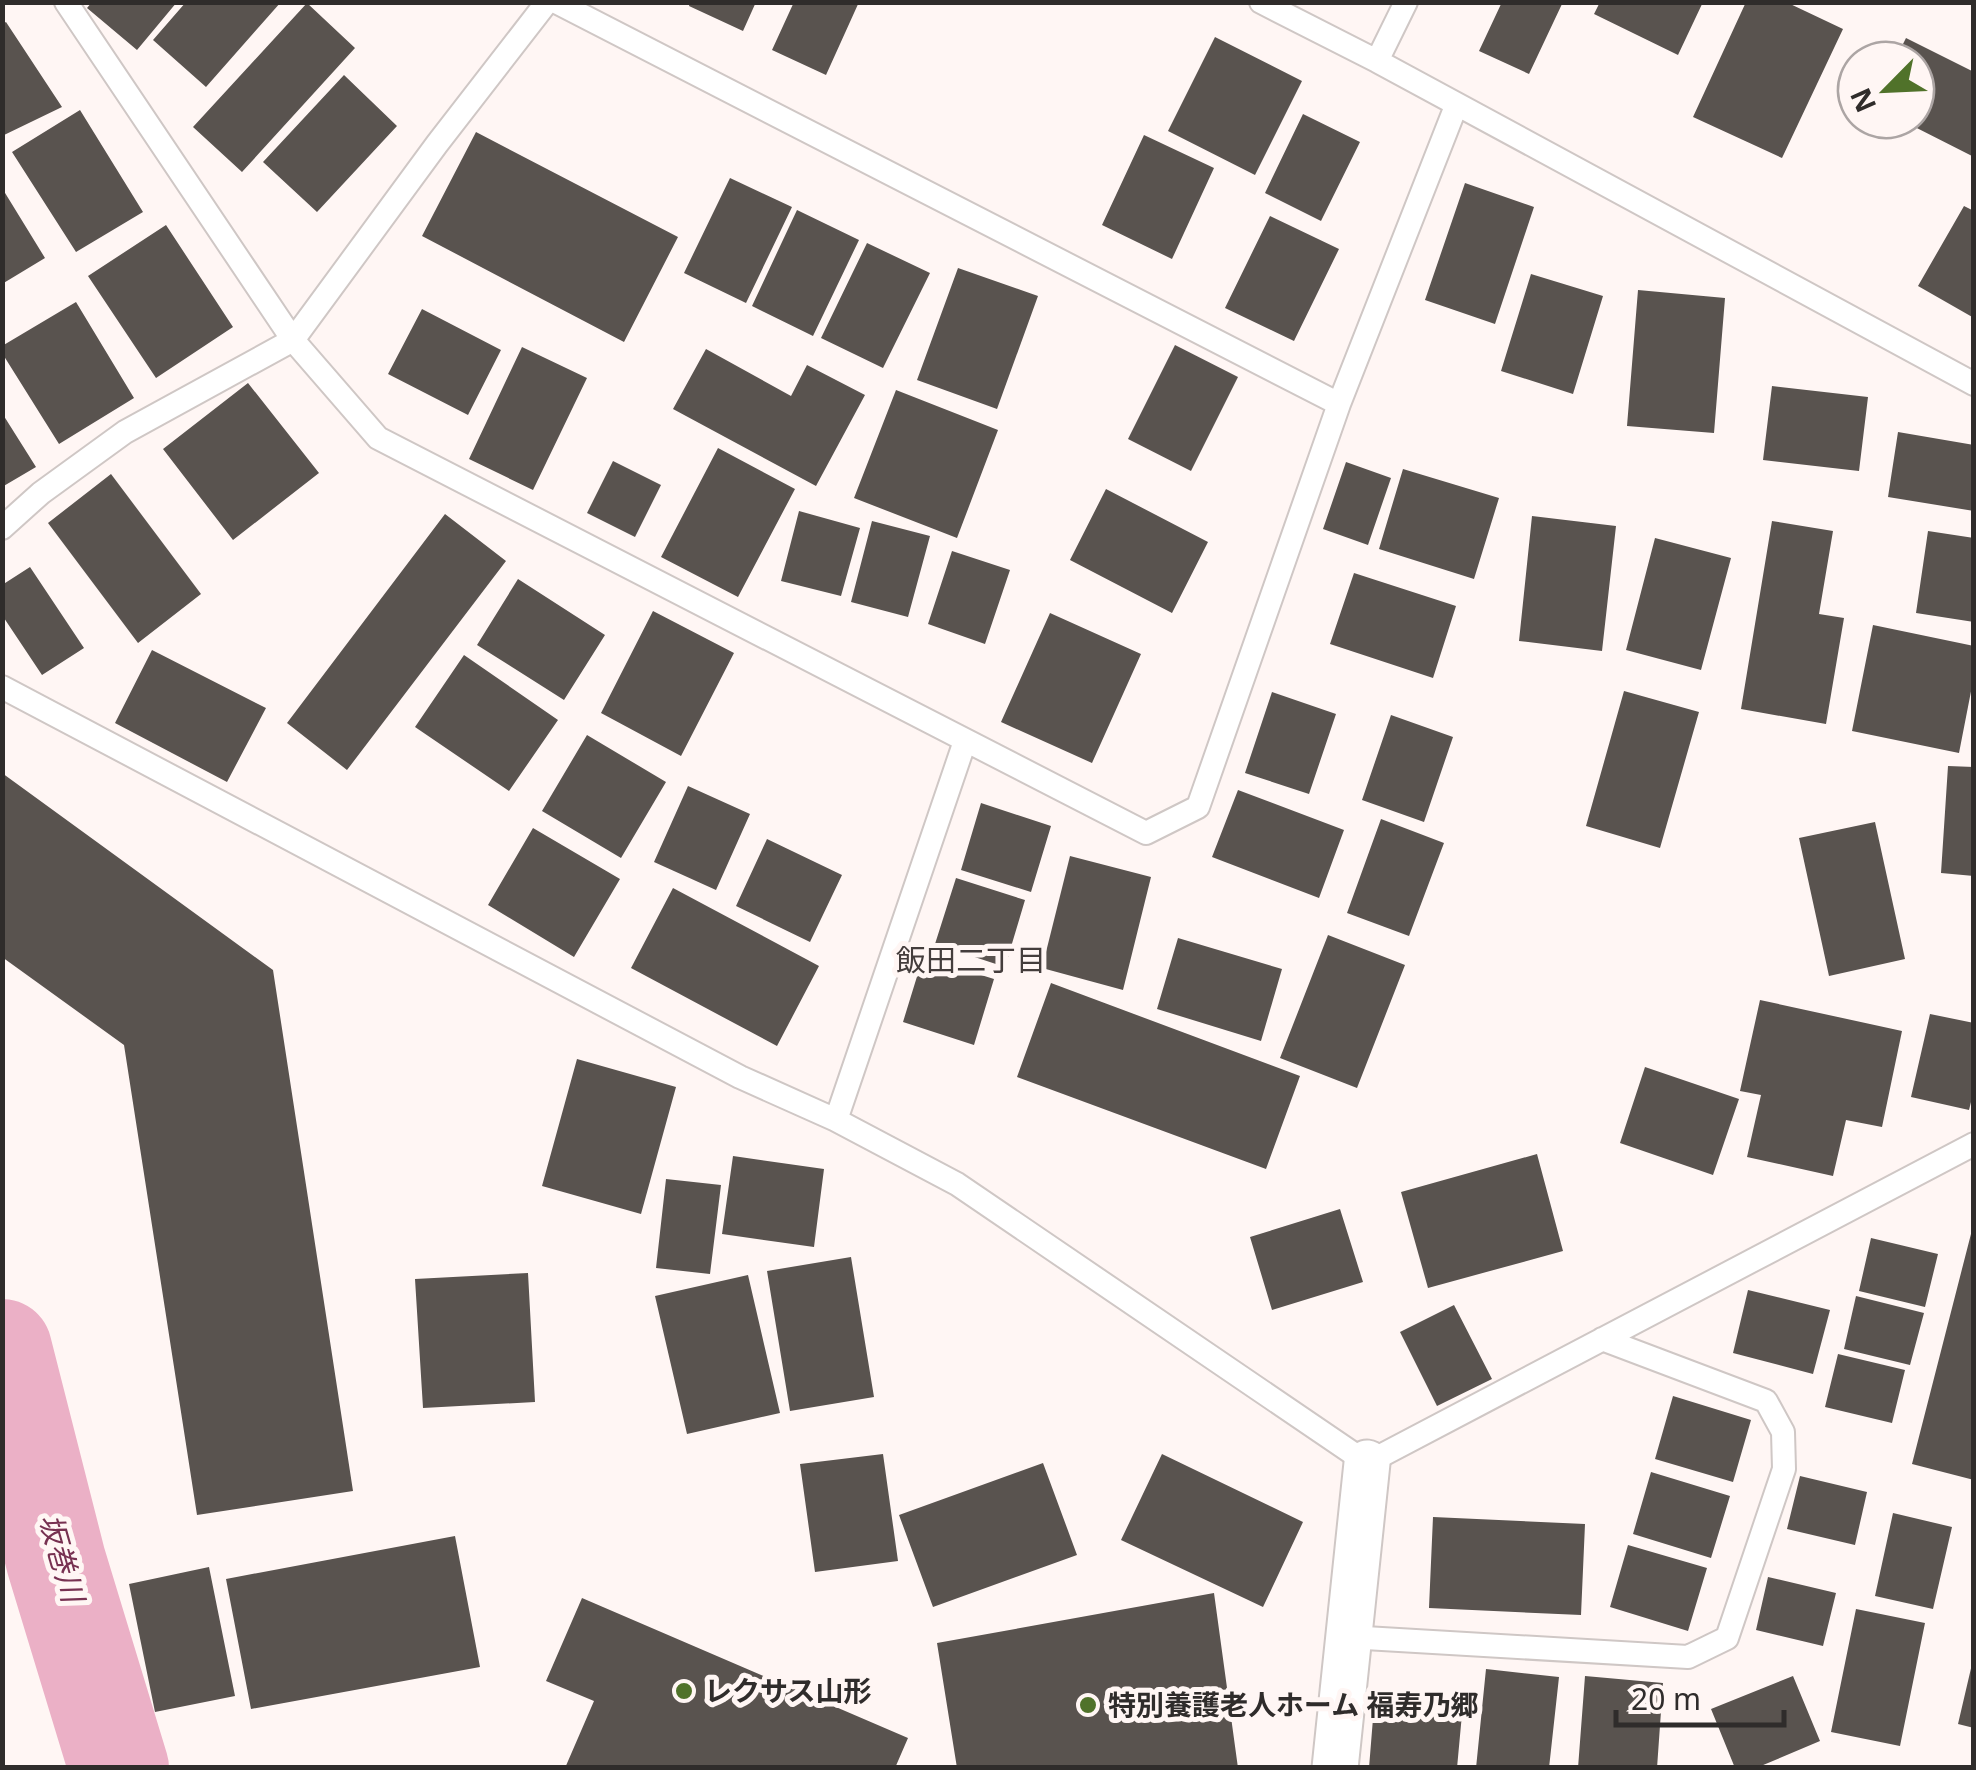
<svg xmlns="http://www.w3.org/2000/svg" width="1976" height="1770" viewBox="0 0 1976 1770" font-family="'Noto Sans','Noto Sans JP',sans-serif">
<style>
.lines{fill:none;stroke-linecap:round;stroke-linejoin:round}
.river{stroke:#ebb0c6;stroke-width:100}
.building{fill:#59534f}
.lane-casing{stroke:#cfc7c5;stroke-width:26}
.street-casing{stroke:#cfc7c5;stroke-width:49}
.lane{stroke:#fff;stroke-width:22}
.street{stroke:#fff;stroke-width:45}
.poi-dot{fill:#50722a;stroke:#fff6f4;stroke-width:4}
.labels{text-anchor:middle;stroke-width:10;stroke-linejoin:round;paint-order:stroke}
.poi-label{font-size:28px;font-weight:bold;fill:#2f2c2b;stroke:#fff6f4;text-anchor:start}
.neighbourhood-label{font-size:30px;fill:#443d3c;stroke:#fff6f4}
.water-label{font-size:30px;font-style:italic;fill:#773151;stroke:#fff6f4}
</style>
<rect width="100%" height="100%" fill="#fff6f4"/>
<g class="lines">
<!-- river -->
<path class="river" d="M2,1349L56,1561L119,1768"/>
</g>
<!-- building -->
<path class="building" d="M92,2H177L137,50L87,8Z
M186,2H281L206,87L153,40Z
M690,2H756L743,31L689,6Z
M794,2H859L826,75L772,50Z
M1502,2L1562,4L1529,74L1479,51Z
M1600,2H1703L1678,55L1594,14Z
M1746,2H1786L1843,29L1782,158L1693,117Z
M307,3L355,48L242,172L193,127Z
M6,22L62,107L2,136V24Z
M1215,37L1302,81L1255,175L1168,131Z
M1906,38L1974,72V157L1901,120H1916V60H1895Z
M344,75L397,126L317,212L263,162Z
M80,110L143,212L76,252L12,152Z
M1303,114L1360,142L1321,221L1265,193Z
M476,132L678,237L624,342L422,236Z
M1144,135L1214,168L1172,259L1102,225Z
M730,178L792,207L746,303L684,273Z
M1465,183L1534,207L1495,324L1425,300Z
M2,188L45,258L2,284Z
M1964,206L1974,211V318L1918,286Z
M797,210L859,240L813,336L752,306Z
M1270,216L1339,249L1294,341L1225,308Z
M166,225L233,327L156,378L88,276Z
M867,243L930,273L883,368L821,338Z
M958,268L1038,296L997,409L917,380Z
M1531,274L1603,296L1573,394L1501,371Z
M1638,290L1725,298L1714,433L1627,426Z
M76,302L134,398L59,444L2,353V346Z
M422,309L501,350L468,415L388,374Z
M1175,345L1238,377L1191,471L1128,439Z
M522,347L587,378L533,490L469,459Z
M706,349L791,396L807,365L865,395L816,486L673,409Z
M248,383L319,473L233,540L163,449Z
M1772,386L1868,397L1859,471L1763,460Z
M896,390L998,430L957,538L854,498Z
M2,413L36,467L2,487Z
M1898,432L1974,445V511L1888,497Z
M718,448L795,489L738,597L661,557Z
M613,461L661,485L635,537L587,513Z
M1346,462L1391,478L1368,545L1323,529Z
M1403,469L1499,498L1474,579L1379,549Z
M111,474L201,594L138,643L48,523Z
M1106,489L1208,542L1172,613L1070,560Z
M799,511L860,528L841,596L781,581Z
M445,514L506,561L347,770L287,723Z
M1532,516L1616,526L1602,651L1519,641Z
M872,521L930,536L908,617L851,602Z
M1772,521L1833,531L1819,614L1844,618L1826,724L1741,709Z
M1928,531L1974,538V622L1916,613Z
M1655,538L1731,558L1701,670L1626,650Z
M952,551L1010,570L985,644L928,624Z
M30,567L84,648L42,675L2,615V585Z
M1354,573L1456,606L1433,678L1330,644Z
M518,579L605,635L564,700L477,645Z
M653,611L734,653L681,756L601,713Z
M1050,613L1141,654L1092,763L1001,722Z
M1873,625L1974,646V676L1959,753L1852,731Z
M152,650L266,708L227,782L115,723Z
M464,655L558,720L509,791L415,727Z
M1624,691L1699,712L1660,848L1586,826Z
M1272,692L1336,714L1309,794L1245,773Z
M1391,715L1453,737L1424,822L1362,800Z
M587,735L666,782L621,858L542,811Z
M1948,766L1974,767V876L1941,873Z
M2,773L273,970L353,1491L197,1515L124,1045L2,957Z
M688,786L750,814L716,890L654,862Z
M1238,790L1344,830L1319,898L1212,857Z
M981,803L1051,826L1031,892L961,870Z
M1381,819L1444,843L1409,936L1347,913Z
M1875,822L1905,959L1829,976L1799,838Z
M533,828L620,879L574,957L488,905Z
M767,839L842,875L810,942L736,906Z
M1070,856L1151,877L1123,990L1042,968Z
M956,878L1025,900L1005,967L935,944Z
M673,888L819,966L777,1046L631,968Z
M1328,935L1405,965L1357,1088L1280,1058Z
M1178,938L1282,969L1261,1041L1157,1009Z
M923,957L994,979L974,1045L903,1022Z
M1051,983L1300,1076L1266,1169L1017,1077Z
M1760,1000L1902,1031L1882,1127L1846,1120L1833,1176L1747,1157L1761,1095L1740,1091Z
M1930,1014L1974,1023V1090L1969,1110L1911,1097Z
M577,1059L676,1087L641,1214L542,1186Z
M1645,1067L1739,1099L1713,1175L1620,1143Z
M1537,1154L1563,1251L1428,1288L1401,1192Z
M733,1156L824,1169L814,1247L722,1234Z
M666,1179L721,1185L710,1274L656,1268Z
M1340,1209L1363,1282L1272,1310L1250,1237Z
M1972,1230H1974V1480L1912,1464Z
M1871,1238L1938,1254L1925,1307L1859,1291Z
M851,1257L874,1397L790,1411L767,1271Z
M528,1273L535,1402L423,1408L415,1279Z
M748,1275L780,1413L687,1434L655,1296Z
M1748,1290L1830,1310L1813,1374L1733,1353Z
M1856,1296L1924,1313L1910,1365L1844,1349Z
M1454,1305L1492,1379L1437,1406L1400,1332Z
M1838,1354L1905,1370L1892,1423L1825,1407Z
M1673,1396L1751,1420L1733,1482L1655,1459Z
M883,1454L898,1561L815,1572L800,1464Z
M1162,1454L1303,1522L1263,1607L1121,1540Z
M1043,1463L1077,1555L933,1607L899,1515Z
M1651,1472L1730,1496L1711,1558L1633,1534Z
M1800,1476L1867,1492L1855,1545L1787,1529Z
M1893,1513L1952,1527L1933,1609L1875,1596Z
M1433,1517L1585,1524L1581,1615L1429,1608Z
M455,1536L480,1667L251,1709L226,1579Z
M1628,1545L1707,1568L1688,1631L1610,1607Z
M209,1567L235,1696L155,1712L129,1584Z
M1768,1577L1836,1593L1823,1646L1756,1630Z
M1214,1593L1238,1768H957L937,1643Z
M582,1598L908,1738L895,1768H565L594,1701L546,1681Z
M1856,1609L1925,1623L1900,1746L1831,1732Z
M1972,1664H1974V1728L1958,1724Z
M1486,1669L1559,1677L1549,1768H1476Z
M1585,1676L1663,1683L1657,1768H1578Z
M1793,1676L1820,1741L1756,1768H1735L1711,1709Z
M1374,1706L1462,1714L1457,1768H1369Z"/>
<g class="lines">
<!-- lane casing -->
<g class="lane-casing">
<path id="lane" d="M66,2L293,340L378,438L1146,833L1198,807L1339,404L1456,106
M556,2L1339,404
M1261,2L1377,61L1974,384
M1377,61L1406,2
M2,528L41,493L125,432L293,340L437,144L547,2
M2,687L740,1077L836,1120L957,1184L1367,1463L1974,1144
M836,1120L965,741
M1348,1637L1688,1657L1727,1638L1784,1469L1783,1432L1766,1401L1602,1339"/>
</g>
<!-- street casing -->
<g class="street-casing">
<path id="street" d="M1335,1768L1367,1463"/>
</g>
<!-- lane -->
<use href="#lane" class="lane"/>
<!-- street -->
<use href="#street" class="street"/>
</g>
<!-- markers -->
<g class="poi-dot">
<circle cx="684" cy="1691" r="10"/>
<circle cx="1088" cy="1705" r="10"/>
</g>
<g class="labels">
<!-- poi labels -->
<g class="poi-label">
<text x="704" y="1701">レクサス山形</text>
<text x="1108" y="1715">特別養護老人ホーム 福寿乃郷</text>
</g>
<!-- neighbourhood labels -->
<g class="neighbourhood-label">
<text x="971" y="971">飯田二丁目</text>
</g>
<!-- water labels -->
<g class="water-label">
<text transform="translate(61 1558) rotate(74)" y="10">坂巻川</text>
</g>
</g>
<!-- border -->
<rect width="1976" height="1770" fill="none" stroke="#2f2c2b" stroke-width="10"/>
<!-- north arrow -->
<g transform="translate(1886 90) rotate(246)"><circle r="48" fill="#fff6f4" stroke="#aca5a4" stroke-width="2.5"/>
<path d="M0-8L18 38L0 25L-18 38Z" fill="#50722a"/>
<text y="-15" font-size="28" font-weight="bold" text-anchor="middle" fill="#2f2c2b">N</text>
</g>
<!-- scale -->
<path d="M1616 1710v15h168v-15" fill="none" stroke="#2f2c2b" stroke-width="5"/>
<text x="1631" y="1710" font-size="30" fill="#2f2c2b" stroke="#fff6f4" stroke-width="8" paint-order="stroke">20 m</text>
</svg>
